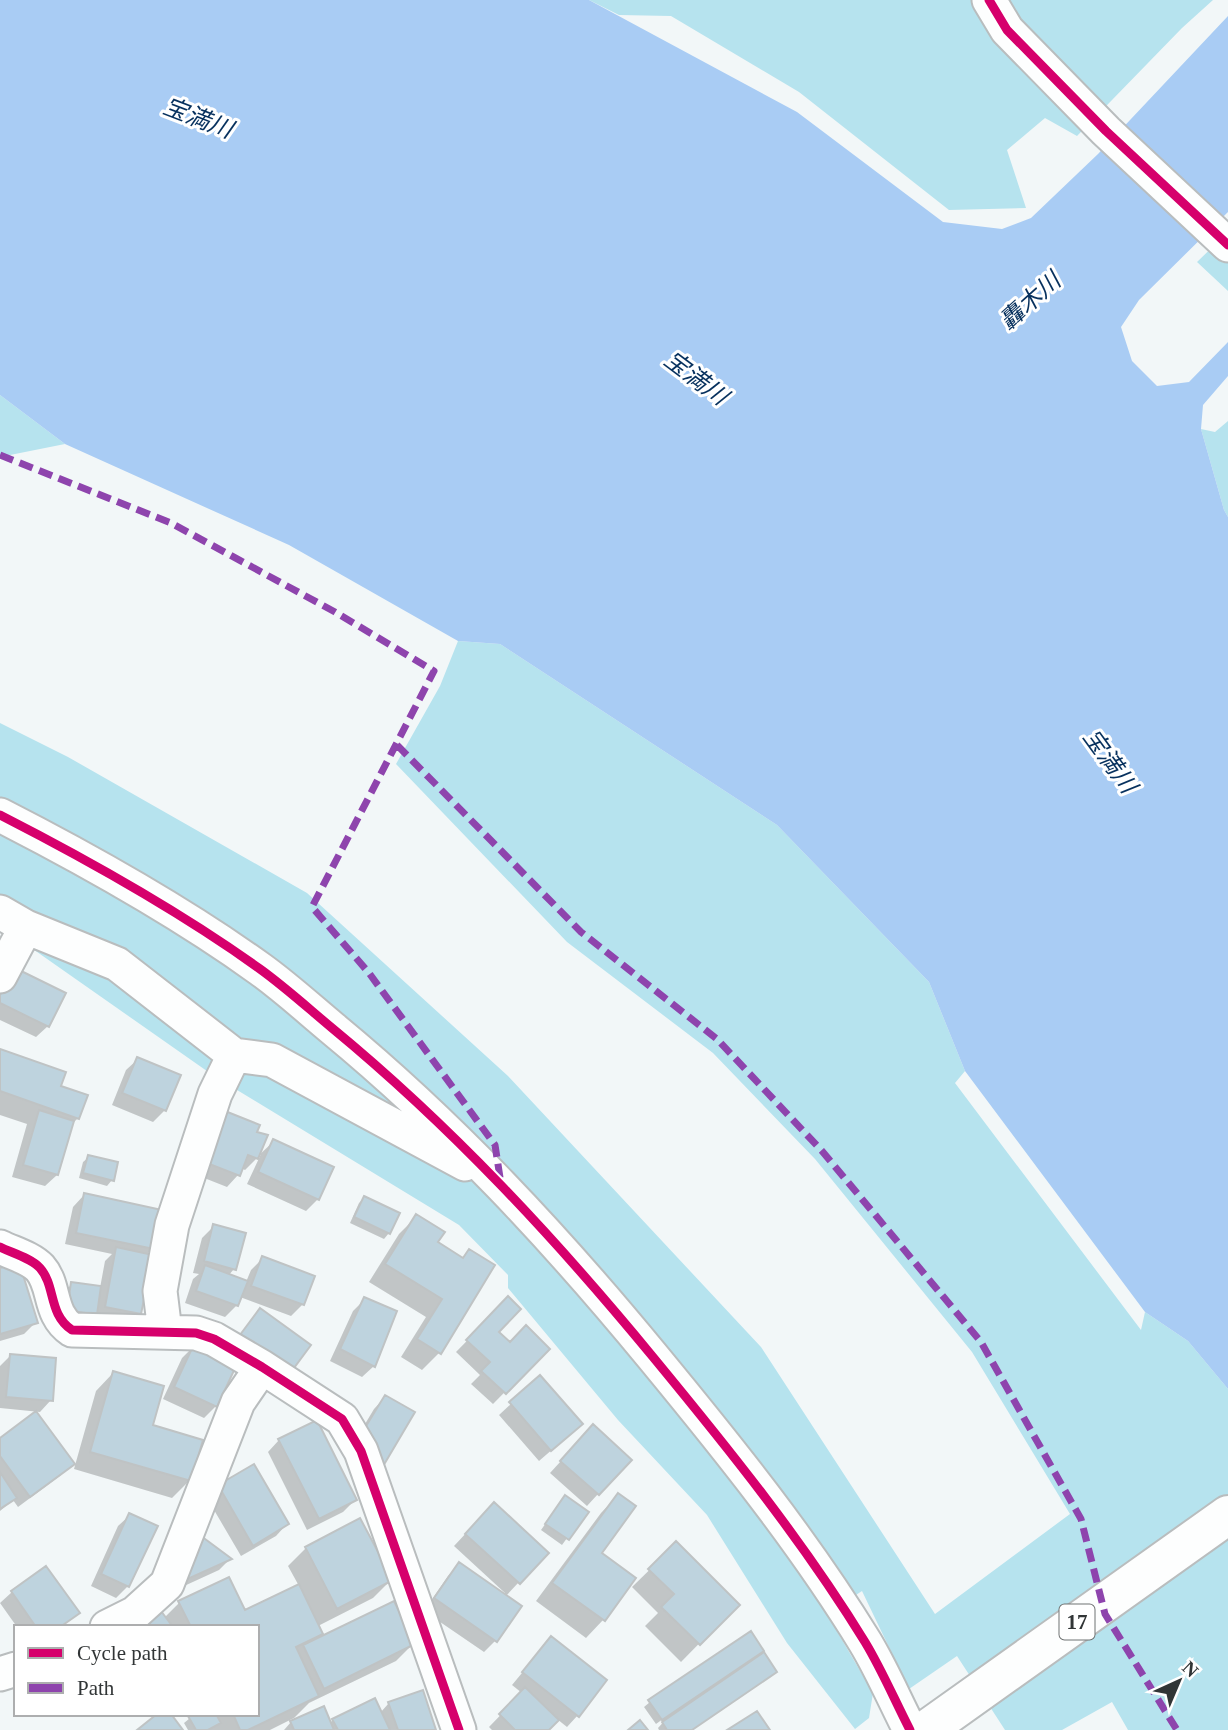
<svg xmlns="http://www.w3.org/2000/svg" width="1228" height="1730" viewBox="0 0 1228 1730" font-family="'Times New Roman','Noto Sans JP',serif">
<style>
.green{fill:#b6e3ee}
.water{fill:#a9ccf4}
.shadow{fill:#0003}
.building{fill:#bed3de;stroke:#bfc3c4;stroke-width:2}
.lines{fill:none;stroke-linecap:round;stroke-linejoin:round}
.minor-casing{stroke:#b9bdbe;stroke-width:37}
.primary-casing{stroke:#b9bdbe;stroke-width:42}
.minor{stroke:#fdfefe;stroke-width:33}
.primary{stroke:#fdfefe;stroke-width:38}
.quiet{stroke:#8e44ad;stroke-width:7;stroke-dasharray:14 7;stroke-linecap:butt}
.cycleway-casing{stroke:#fff;stroke-width:13}
.cycleway{stroke:#d6006c;stroke-width:9}
.labels{text-anchor:middle;stroke-width:6;stroke-linejoin:round;paint-order:stroke}
.shield{fill:#fff;stroke:#6f7272;stroke-width:2}
.shield-label{font-size:21px;font-weight:bold;fill:#313536}
.water-label{font-size:24px;font-style:italic;fill:#07315e;stroke:#fff}
</style>
<rect width="100%" height="100%" fill="#f2f7f8"/>
<!-- green -->
<path class="green" d="M589,0H1213L1182,28L1077,136L1045,118L1007,150L1026,208L949,210L799,92L671,16L619,15Z
M1228,232V291L1197,262Z
M0,395L65,444L0,457Z
M1228,421V517L1224,510L1201,429L1215,432Z
M458,641L500,644L777,825L929,982L965,1071L955,1083L1141,1330L1145,1312L1188,1341L1228,1389V1730H1128L1112,1702L1062,1730H1005L957,1656L909,1689L862,1591L827,1614L873,1693L869,1718L855,1729L787,1643L707,1515L618,1420L508,1288V1275L459,1225L214,1076L30,947L0,896V723L68,757L307,893L508,1076L761,1347L935,1614L1070,1514L972,1352L815,1159L713,1053L567,942L396,764L440,686Z"/>
<!-- water -->
<path class="water" d="M0,0H589L797,112L943,222L1002,229L1031,218L1098,154L1228,16V212L1139,300L1121,327L1132,361L1157,386L1189,382L1228,342V376L1203,405L1201,429L1224,510L1228,517V1389L1188,1341L1145,1312L965,1071L929,982L777,825L500,644L458,641L289,545L65,444L0,395Z"/>
<!-- shadow -->
<path class="shadow" d="M0,984L48,1026L36,1037L0,1020Z
M0,1051L59,1087L78,1118L71,1125L57,1175L45,1186L12,1177L27,1124L0,1115Z
M138,1059L165,1110L153,1122L112,1105L126,1070Z
M255,1133L257,1157L274,1141L318,1199L306,1211L247,1184L261,1154L245,1170L241,1168L238,1175L227,1187L189,1172Z
M89,1157L112,1180L107,1186L79,1178L83,1162Z
M84,1195L152,1249L146,1255L140,1313L128,1325L63,1315L67,1289L72,1284L100,1288L105,1261L112,1254L65,1244L73,1207Z
M364,1198L389,1233L384,1239L350,1223L359,1203Z
M417,1216L435,1243L461,1259L469,1251L439,1353L422,1370L401,1357L426,1317L369,1282L399,1234Z
M214,1226L234,1269L228,1276L246,1282L251,1270L263,1258L303,1304L291,1316L240,1297L237,1305L225,1317L185,1303L193,1279L199,1274L193,1273L202,1238Z
M0,1270L36,1322L24,1334L0,1341Z
M365,1299L374,1366L362,1377L330,1361L353,1311Z
M508,1299L496,1333L509,1344L547,1349L493,1404L471,1384L480,1375L456,1352Z
M194,1346L216,1406L204,1418L163,1399L182,1358Z
M10,1356L51,1400L40,1412L0,1408V1366Z
M113,1373L190,1480L172,1498L74,1469L96,1391Z
M540,1377L569,1435L539,1461L499,1415Z
M385,1397L412,1413L353,1444L374,1409Z
M582,1438L598,1494L587,1506L550,1473Z
M0,1440L73,1463L61,1475L18,1507L13,1500L0,1511Z
M279,1440L355,1500L343,1512L307,1530L268,1452Z
M219,1487L287,1524L276,1536L241,1556L207,1498Z
M618,1495L600,1553L634,1579L603,1620L586,1638L536,1601L601,1513Z
M560,1503L586,1512L562,1545L541,1530Z
M130,1515L128,1586L116,1598L91,1586L118,1526Z
M482,1516L546,1553L506,1596L496,1640L484,1652L424,1611L448,1576L459,1564L504,1595L505,1593L454,1546Z
M676,1544L737,1605L681,1662L645,1626L658,1613L632,1587Z
M186,1546L230,1559L219,1570L171,1592Z
M306,1548L391,1580L373,1598L318,1626L321,1633L313,1641L413,1644L396,1661L309,1703L294,1718L270,1730H188L184,1723L195,1714H257V1627H144L164,1618L179,1603L244,1612L299,1586L288,1566Z
M12,1592L77,1613L62,1627H17L0,1603Z
M551,1638L578,1715L567,1727L557,1719L547,1730H492L489,1727L522,1693L512,1685Z
M762,1651L751,1661L775,1672L692,1730H659L658,1728L668,1717L667,1716L656,1724L644,1707L650,1702Z
M389,1703L435,1730H284L291,1722L329,1724L333,1720L380,1713Z"/>
<!-- building -->
<path class="building" d="M13,967L66,993L49,1027L0,1003V995Z
M0,1049L66,1072L61,1086L88,1095L79,1119L0,1091Z
M137,1057L181,1075L166,1111L122,1093Z
M220,1109L260,1125L257,1132L268,1135L258,1159L248,1155L240,1176L199,1160Z
M39,1110L74,1121L58,1175L23,1165Z
M273,1139L334,1167L319,1200L258,1172Z
M88,1155L118,1162L114,1181L83,1173Z
M84,1193L162,1210L154,1249L76,1233Z
M364,1196L400,1213L390,1234L354,1217Z
M416,1214L445,1232L438,1242L463,1258L469,1249L495,1265L441,1354L417,1339L442,1299L385,1264Z
M213,1224L246,1233L236,1270L204,1261Z
M116,1247L153,1255L141,1314L105,1307Z
M262,1256L315,1276L304,1305L251,1286Z
M19,1262L38,1323L0,1334V1268Z
M205,1265L248,1281L238,1306L196,1291Z
M71,1282L101,1286L97,1315L67,1310Z
M508,1296L521,1309L499,1332L510,1342L526,1325L550,1349L506,1394L481,1371L490,1362L466,1340Z
M364,1297L397,1311L375,1367L340,1349Z
M260,1308L311,1345L288,1376L237,1339Z
M194,1344L237,1364L217,1407L174,1387Z
M10,1354L56,1358L53,1401L6,1397Z
M113,1371L164,1386L153,1425L203,1440L191,1481L90,1452Z
M540,1375L583,1424L551,1451L509,1402Z
M385,1395L415,1412L382,1468L363,1431Z
M36,1411L75,1464L30,1497L0,1456V1438Z
M317,1420L357,1500L319,1519L278,1439Z
M593,1424L632,1460L599,1495L560,1461Z
M254,1464L289,1524L253,1546L218,1485Z
M0,1472L17,1498L0,1509Z
M618,1493L636,1506L602,1553L636,1578L605,1621L552,1583Z
M565,1495L589,1512L569,1540L545,1524Z
M494,1502L549,1553L520,1584L465,1534Z
M129,1513L158,1526L129,1587L101,1574Z
M360,1518L393,1580L337,1609L305,1547Z
M197,1533L232,1559L181,1582Z
M676,1541L740,1605L700,1645L661,1607L674,1594L648,1569Z
M459,1562L522,1606L497,1642L434,1598Z
M46,1566L80,1613L60,1627H36L11,1591Z
M229,1577L245,1610L299,1584L323,1634L296,1647L319,1696L248,1730H240L233,1714H257V1627H191L178,1601Z
M394,1601L415,1644L324,1689L303,1645Z
M161,1611L173,1627H141Z
M751,1631L764,1651L662,1720L648,1700Z
M551,1636L607,1680L579,1717L522,1672Z
M764,1652L777,1672L692,1730H667L662,1722Z
M525,1687L559,1720L549,1730H515L499,1714Z
M423,1690L436,1730H398L388,1702Z
M375,1698L390,1730H338L332,1719Z
M324,1706L334,1730H294L290,1721Z
M757,1711L770,1730H727Z
M157,1714H171L183,1730H137Z
M191,1714H216L221,1723L208,1730H196L188,1716Z
M640,1720L648,1730H628Z"/>
<g class="lines">
<!-- minor casing -->
<g class="minor-casing">
<path id="minor" d="M989,0L1007,30L1106,131L1228,245
M0,815C90,861 178,910 260,969C285,987 308,1008 332,1028C451,1126 555,1238 653,1357C728,1448 803,1541 865,1642C882,1670 895,1701 910,1730
M0,912L26,927L117,964L234,1055
M0,976L26,927
M0,1247C12,1253 31,1258 40,1268C56,1286 48,1314 72,1330L196,1333L214,1339L262,1367L342,1419L361,1451L459,1730
M165,1332L160,1291L172,1225L215,1094L234,1055L272,1060L465,1164
M107,1627L135,1613L167,1584L238,1402L262,1367
M0,1674L16,1669"/>
</g>
<!-- primary casing -->
<g class="primary-casing">
<path id="primary" d="M926,1730L1228,1515"/>
</g>
<!-- minor -->
<use href="#minor" class="minor"/>
<!-- primary -->
<use href="#primary" class="primary"/>
<!-- quiet -->
<path class="quiet" d="M0,455L171,523L335,612L434,671L312,907L369,973L495,1145L501,1184
M397,745L581,932L717,1039L822,1151L981,1342L1081,1519L1105,1614L1177,1730"/>
<!-- cycleway casing -->
<g class="cycleway-casing">
<path id="cycleway" d="M989,0L1007,30L1106,131L1228,245
M0,815C90,861 178,910 260,969C285,987 308,1008 332,1028C451,1126 555,1238 653,1357C728,1448 803,1541 865,1642C882,1670 895,1701 910,1730
M0,1247C12,1253 31,1258 40,1268C56,1286 48,1314 72,1330L196,1333L214,1339L262,1367L342,1419L361,1451L459,1730"/>
</g>
<!-- cycleway -->
<use href="#cycleway" class="cycleway"/>
</g>
<g class="labels">
<!-- shield labels -->
<rect class="shield" x="1059.5" y="1604.5" width="35" height="35" rx="5"/>
<g class="shield-label">
<text x="1077" y="1629">17</text>
</g>
<!-- water labels -->
<g class="water-label">
<text transform="translate(198 118) rotate(21)" y="8">宝満川</text>
<text transform="translate(1030 301) rotate(-42)" y="8">轟木川</text>
<text transform="translate(696 378) rotate(37)" y="8">宝満川</text>
<text transform="translate(1110 761) rotate(54)" y="8">宝満川</text>
</g>
</g>
<!-- legend -->
<rect x="14" y="1625" width="245" height="91" fill="#ffffff" stroke="#adaeaf" stroke-width="2"/>
<rect x="28" y="1648" width="35" height="10" fill="#d6006c" stroke="#adaeaf" stroke-width="2"/>
<text x="77" y="1660" font-size="21" fill="#313536">Cycle path</text>
<rect x="28" y="1683" width="35" height="10" fill="#8e44ad" stroke="#adaeaf" stroke-width="2"/>
<text x="77" y="1695" font-size="21" fill="#313536">Path</text>
<!-- north arrow -->
<g transform="translate(1179 1681) rotate(44)" stroke="#ffffff" stroke-width="5" paint-order="stroke">
<path d="M0-5L12 26L0 18L-12 26Z" fill="#313536"/>
<text y="-10" font-size="19" font-weight="bold" text-anchor="middle" fill="#313536">N</text>
</g>
</svg>
